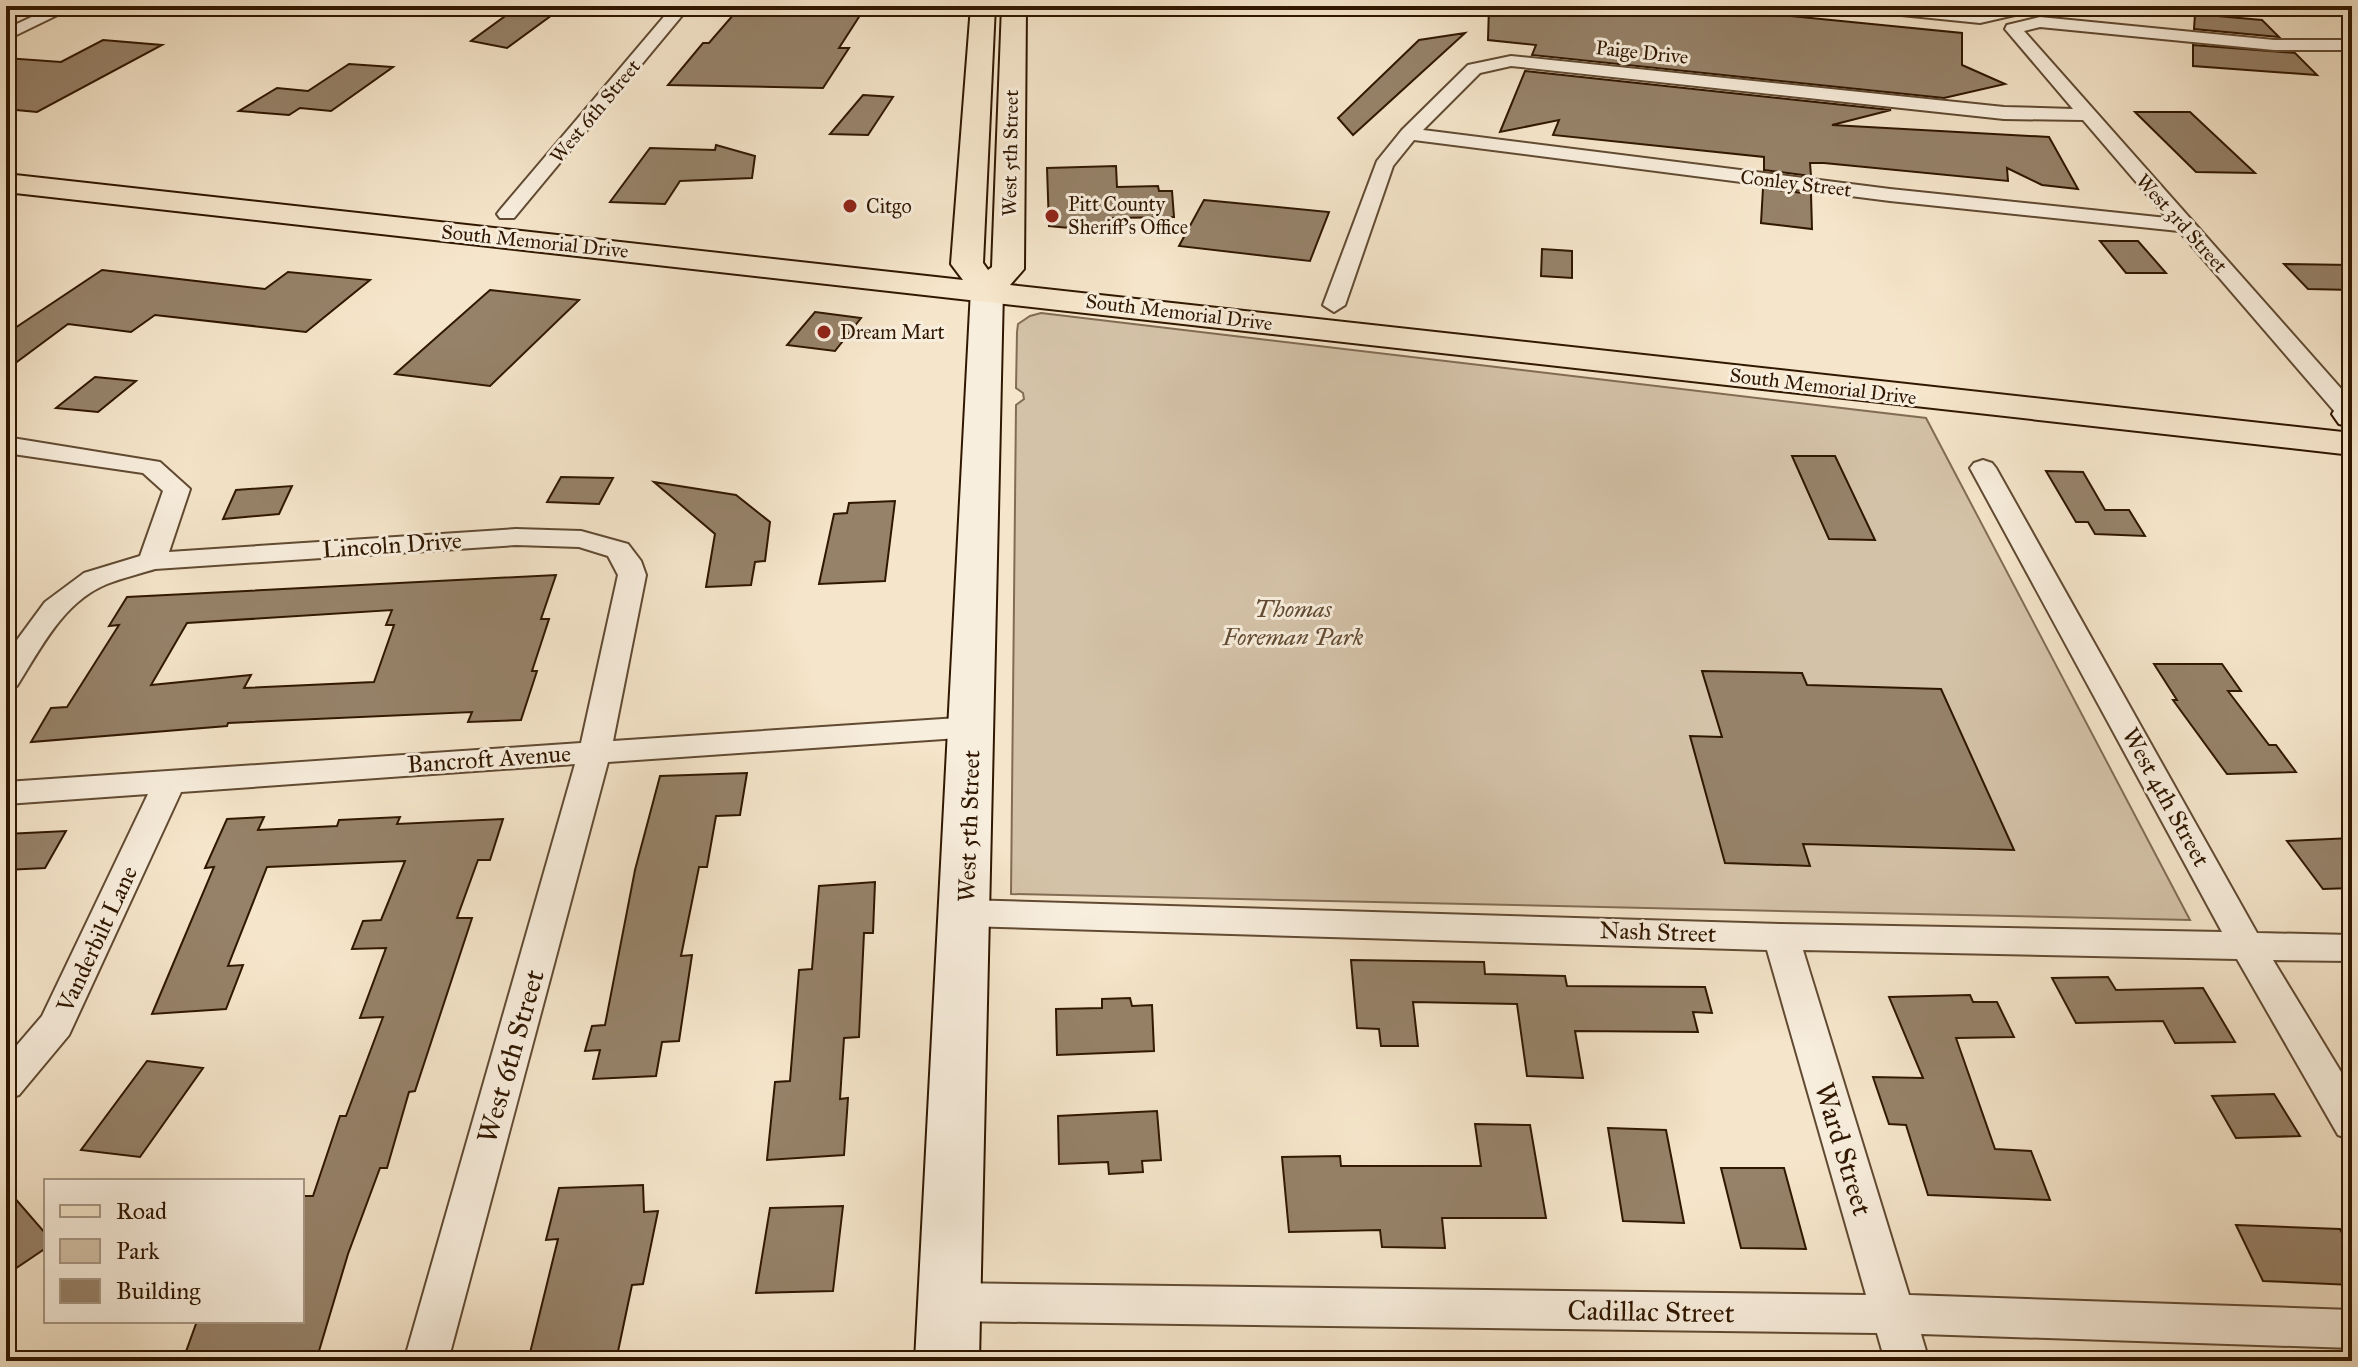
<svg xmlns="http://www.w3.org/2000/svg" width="2358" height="1367" viewBox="0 0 2358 1367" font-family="'IM FELL Great Primer',serif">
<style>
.green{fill:#d4c2a8;stroke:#826c54;stroke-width:2}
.building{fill:#968269;stroke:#301700;stroke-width:2;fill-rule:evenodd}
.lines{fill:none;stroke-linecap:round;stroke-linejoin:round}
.street-casing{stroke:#614a32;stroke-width:4}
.secondary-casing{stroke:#301700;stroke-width:4}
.primary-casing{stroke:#301700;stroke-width:4}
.street{fill:#f8eedd;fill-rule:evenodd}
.secondary{fill:#f8eedd;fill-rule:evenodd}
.primary{fill:#f5e5ca;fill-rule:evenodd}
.poi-dot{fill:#8f2418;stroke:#f8eedd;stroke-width:3}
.labels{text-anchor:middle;stroke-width:6;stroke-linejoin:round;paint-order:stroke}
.far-street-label{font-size:20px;fill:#301700;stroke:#f8eedd}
.far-poi-label{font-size:20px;fill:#301700;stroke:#f8eedd;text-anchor:start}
.street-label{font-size:24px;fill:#301700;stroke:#f8eedd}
.park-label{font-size:24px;font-style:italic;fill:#614a32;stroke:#f8eedd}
.near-street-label{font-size:28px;fill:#301700;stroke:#f8eedd}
</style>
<rect width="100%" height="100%" fill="#f5e5ca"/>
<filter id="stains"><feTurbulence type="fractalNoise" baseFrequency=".0025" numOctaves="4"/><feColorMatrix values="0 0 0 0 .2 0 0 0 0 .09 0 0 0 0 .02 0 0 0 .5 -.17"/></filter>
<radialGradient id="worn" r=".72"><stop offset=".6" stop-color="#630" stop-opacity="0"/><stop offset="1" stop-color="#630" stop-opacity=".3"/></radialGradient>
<!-- green -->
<path class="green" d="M1041,313L1926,418L2190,920L1011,894L1016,405L1024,399L1023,393L1016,388L1017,332L1018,324L1030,316Z"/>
<!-- building -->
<path class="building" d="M761,6H866L839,48H849L823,88L668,85L703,43H709L734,14L755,15Z
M1489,6H1689L1962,33V65L2005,84L1944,98L1532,55L1536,45L1488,40Z
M516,8L552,15L507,48L471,41Z
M2195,14L2262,20L2279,37L2194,29Z
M1465,33L1353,135L1338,118L1419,40Z
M103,40L162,45L37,112L6,109V58L61,62Z
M2193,45L2295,53L2317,75L2193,66Z
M349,64L393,67L331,111L300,108L289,115L239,111L277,88L308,91Z
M1525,71L1891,110L1832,125L2049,137L2078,189L2042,185L2007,168L2008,181L1824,163H1810L1811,176L1764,170V157L1553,135L1559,120L1500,132Z
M863,95L893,97L868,135L830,134Z
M2135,112H2190L2255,173L2196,172Z
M716,145L755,156L752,178L680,181L665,204L610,202L650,148L715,150Z
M1116,166L1117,187L1158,186L1159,191H1172L1174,217L1112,218V232L1049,226L1047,168Z
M1763,188L1811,194L1812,229L1761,223Z
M1204,200L1329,212L1310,261L1179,246Z
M2100,241H2138L2166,273H2126Z
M1542,249L1572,251V278L1541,276Z
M2284,264L2352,265V290L2308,289Z
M102,270L265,289L288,272L370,280L306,332L155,315L131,332L68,324L6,370V334Z
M490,290L579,300L490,386L395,374Z
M815,312L861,318L835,351L787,345Z
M95,377L136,381L98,412L56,408Z
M1792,456H1835L1875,540L1829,539Z
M2046,471L2083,472L2105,510H2129L2145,536L2095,534L2088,522H2076Z
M561,477L613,478L599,504L547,502Z
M654,482L736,495L770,522L765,561L755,562L751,585L706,587L715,534Z
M292,486L279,514L223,519L236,490Z
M895,501L885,581L819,584L834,514L847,513L849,503Z
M556,575L541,619H549L532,671H537L521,720L468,722L472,712L228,723L227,726L31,742L51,708L67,707L119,625L109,626L127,597ZM392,610L386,625H394L374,682L244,688L251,675L151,685L187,623Z
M2154,664H2222L2241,691H2228L2269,745H2276L2296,772L2227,774L2173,700H2177Z
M1702,671L1802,673L1807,685L1941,689L2014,850L1803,844L1810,866L1725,863L1690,736L1722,737Z
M747,773L740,815L716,816L707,867H699L681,956L692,955L679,1041L662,1042L656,1076L593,1079L600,1050L585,1051L592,1026L605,1025L635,870L660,776Z
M264,817L258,830L337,826L339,820L400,817L397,824L503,819L490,860H478L457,918H472L415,1091L409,1092L387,1168H380L348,1254L316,1361H302V1351L183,1360L197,1321H302V1196H313L340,1116H346L383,1017L360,1018L386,948L352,949L363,921L381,920L405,861L267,867L228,966L243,965L226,1009L152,1014L214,867L205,868L227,819Z
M66,831L45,868L6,870V834Z
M2352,838V888L2323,889L2287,841Z
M875,882L873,933H864L859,1037L844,1038L840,1099L848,1098L844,1155L767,1160L775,1082L790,1081L799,970L812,969L819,886Z
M1351,960L1484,962L1485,974L1565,976L1567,986L1705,987L1712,1013L1693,1012L1698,1032L1575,1031L1583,1078L1527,1076L1517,1004L1413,1002L1418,1046H1381L1379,1029L1357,1028Z
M2108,977L2116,990L2203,988L2235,1042L2175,1043L2163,1021L2076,1023L2052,978Z
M1970,995L1973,1002H1997L2014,1037L1956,1038L1995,1149L2031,1151L2050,1200L1928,1195L1906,1125L1889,1124L1873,1077L1923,1078L1889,997Z
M1130,998L1132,1006L1152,1005L1154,1051L1057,1055L1056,1009L1102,1008V999Z
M147,1061L203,1068L140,1157L81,1150Z
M2274,1094L2300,1136L2236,1138L2212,1096Z
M1157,1111L1161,1160L1142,1161L1143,1172L1109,1174L1108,1162L1059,1164L1058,1116Z
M1475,1124L1530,1125L1546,1218H1442L1445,1248L1382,1247L1380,1230L1289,1232L1282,1157L1340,1156L1341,1166H1481Z
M1608,1128L1666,1130L1684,1223L1623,1221Z
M1721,1168H1784L1806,1249L1741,1248Z
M643,1185L644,1212L658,1211L643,1284L632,1285L616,1361H528L558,1239L546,1240L559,1188Z
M6,1188L46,1234V1248L6,1275Z
M843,1206L833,1291L756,1293L770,1208Z
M2236,1225L2340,1229L2352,1252V1285L2263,1281Z"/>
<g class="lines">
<!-- street casing -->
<g class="street-casing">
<path id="street" d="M55,6H76L6,40V29Z
M673,6H690L514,218H500L497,214L500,210Z
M1854,6H1911L1980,13L2000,9V6H2016L2017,12L2015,15L1980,23L1862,11Z
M2326,6L2352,9V20L2328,9Z
M2040,17L2274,40H2352V50H2274L2040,27L2024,31L2352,401V421L2341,419L2179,231L1890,201L1414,140L1393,166L1345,305L1334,312L1323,305L1377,161L1402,130L1468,65L1511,56L2004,107L2073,109L2005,29L2007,25ZM1511,66L2004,119L2083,120L2167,218L1890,189L1423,130L1480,73Z
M6,437L160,462L190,489L169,552L516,529L581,531L628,544L641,561L646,575L613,741L973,717L984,720L988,727L984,734L973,737L608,762L448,1361H404L575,764L181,792L69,1035L19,1095L6,1099V1058L42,1016L148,794L6,804V782L581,743L618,575L608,556L579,547L516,545L155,569C139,574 122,578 107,584C63,602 41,648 17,686L6,688V655L45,602L84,573L140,556L163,491L143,473L6,453Z
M1983,460L1992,463L1996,468L2257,933L2352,935V961L2273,960L2352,1090V1140L2338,1135L2237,959L1803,950L1909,1295L2352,1310V1348L1921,1334L1929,1361H1885L1877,1333L949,1321L934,1315L928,1302L934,1289L949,1283L1866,1295L1767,950L965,926L953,922L948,913L953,904L965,900L1781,924L2222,932L1970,468L1974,463Z"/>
</g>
<!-- secondary casing -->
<g class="secondary-casing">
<path id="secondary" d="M987,280L998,283L1003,290L979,1361H915L971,290L976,283Z
M2352,404V427L2339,424L2332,414L2337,406Z"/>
</g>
<!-- primary casing -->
<g class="primary-casing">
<path id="primary" d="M971,6H995L983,263L988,270L992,267L1002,6H1026L1024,269L1010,285L2352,433V455L6,192V174L963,280L951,264Z"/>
</g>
<!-- street -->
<use href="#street" class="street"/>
<!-- secondary -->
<use href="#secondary" class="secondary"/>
<!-- primary -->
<use href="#primary" class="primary"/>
</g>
<!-- markers -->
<g class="poi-dot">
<circle cx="850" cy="206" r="8"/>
<circle cx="1052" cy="216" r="8"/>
<circle cx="824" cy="332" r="8"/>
</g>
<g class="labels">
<!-- far-street labels -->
<g class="far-street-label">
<text transform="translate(1642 52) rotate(6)" y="7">Paige Drive</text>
<text transform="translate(595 111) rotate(-50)" y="7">West 6th Street</text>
<text transform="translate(1010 153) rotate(-89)" y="7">West 5th Street</text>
<text transform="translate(1796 183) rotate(7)" y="7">Conley Street</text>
<text transform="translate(2182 223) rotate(48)" y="7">West 3rd Street</text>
<text transform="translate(535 241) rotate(6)" y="7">South Memorial Drive</text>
<text transform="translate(1179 312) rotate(7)" y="7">South Memorial Drive</text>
<text transform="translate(1823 386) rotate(7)" y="7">South Memorial Drive</text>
</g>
<!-- far-poi labels -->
<g class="far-poi-label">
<text x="1068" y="211">Pitt County<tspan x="1068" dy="23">Sheriff's Office</tspan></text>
<text x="866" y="213">Citgo</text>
<text x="840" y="339">Dream Mart</text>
</g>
<!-- street labels -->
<g class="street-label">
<text transform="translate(392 545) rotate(-4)" y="8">Lincoln Drive</text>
<text transform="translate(489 759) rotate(-4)" y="8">Bancroft Avenue</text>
<text transform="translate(2166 797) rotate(61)" y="8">West 4th Street</text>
<text transform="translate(969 826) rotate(-88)" y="8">West 5th Street</text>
<text transform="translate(1658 932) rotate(2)" y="8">Nash Street</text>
<text transform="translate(97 939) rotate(-65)" y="8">Vanderbilt Lane</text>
</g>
<!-- park labels -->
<g class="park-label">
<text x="1293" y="617">Thomas<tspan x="1293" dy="28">Foreman Park</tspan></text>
</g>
<!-- near-street labels -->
<g class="near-street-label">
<text transform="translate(510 1056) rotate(-74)" y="10">West 6th Street</text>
<text transform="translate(1844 1149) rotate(73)" y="10">Ward Street</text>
<text transform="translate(1651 1311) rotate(1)" y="10">Cadillac Street</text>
</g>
</g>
<!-- margin -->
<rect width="2358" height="1367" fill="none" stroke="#f5e5ca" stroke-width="32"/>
<rect x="8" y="8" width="2342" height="1351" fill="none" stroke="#301700" stroke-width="4"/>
<rect x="16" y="16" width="2326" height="1335" fill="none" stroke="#301700" stroke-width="2"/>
<!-- legend -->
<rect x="44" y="1179" width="260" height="144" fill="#f8eedd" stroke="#a89885" stroke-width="2"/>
<rect x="60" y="1205" width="40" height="12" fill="#f5e5ca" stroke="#a89885" stroke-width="2"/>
<text x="116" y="1219" font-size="24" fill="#301700">Road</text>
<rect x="60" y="1239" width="40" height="24" fill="#d4c2a8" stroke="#a89885" stroke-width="2"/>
<text x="116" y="1259" font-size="24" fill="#301700">Park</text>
<rect x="60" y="1279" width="40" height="24" fill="#968269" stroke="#a89885" stroke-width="2"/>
<text x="116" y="1299" font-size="24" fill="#301700">Building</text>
<rect width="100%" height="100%" filter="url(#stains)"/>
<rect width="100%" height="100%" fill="url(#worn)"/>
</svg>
